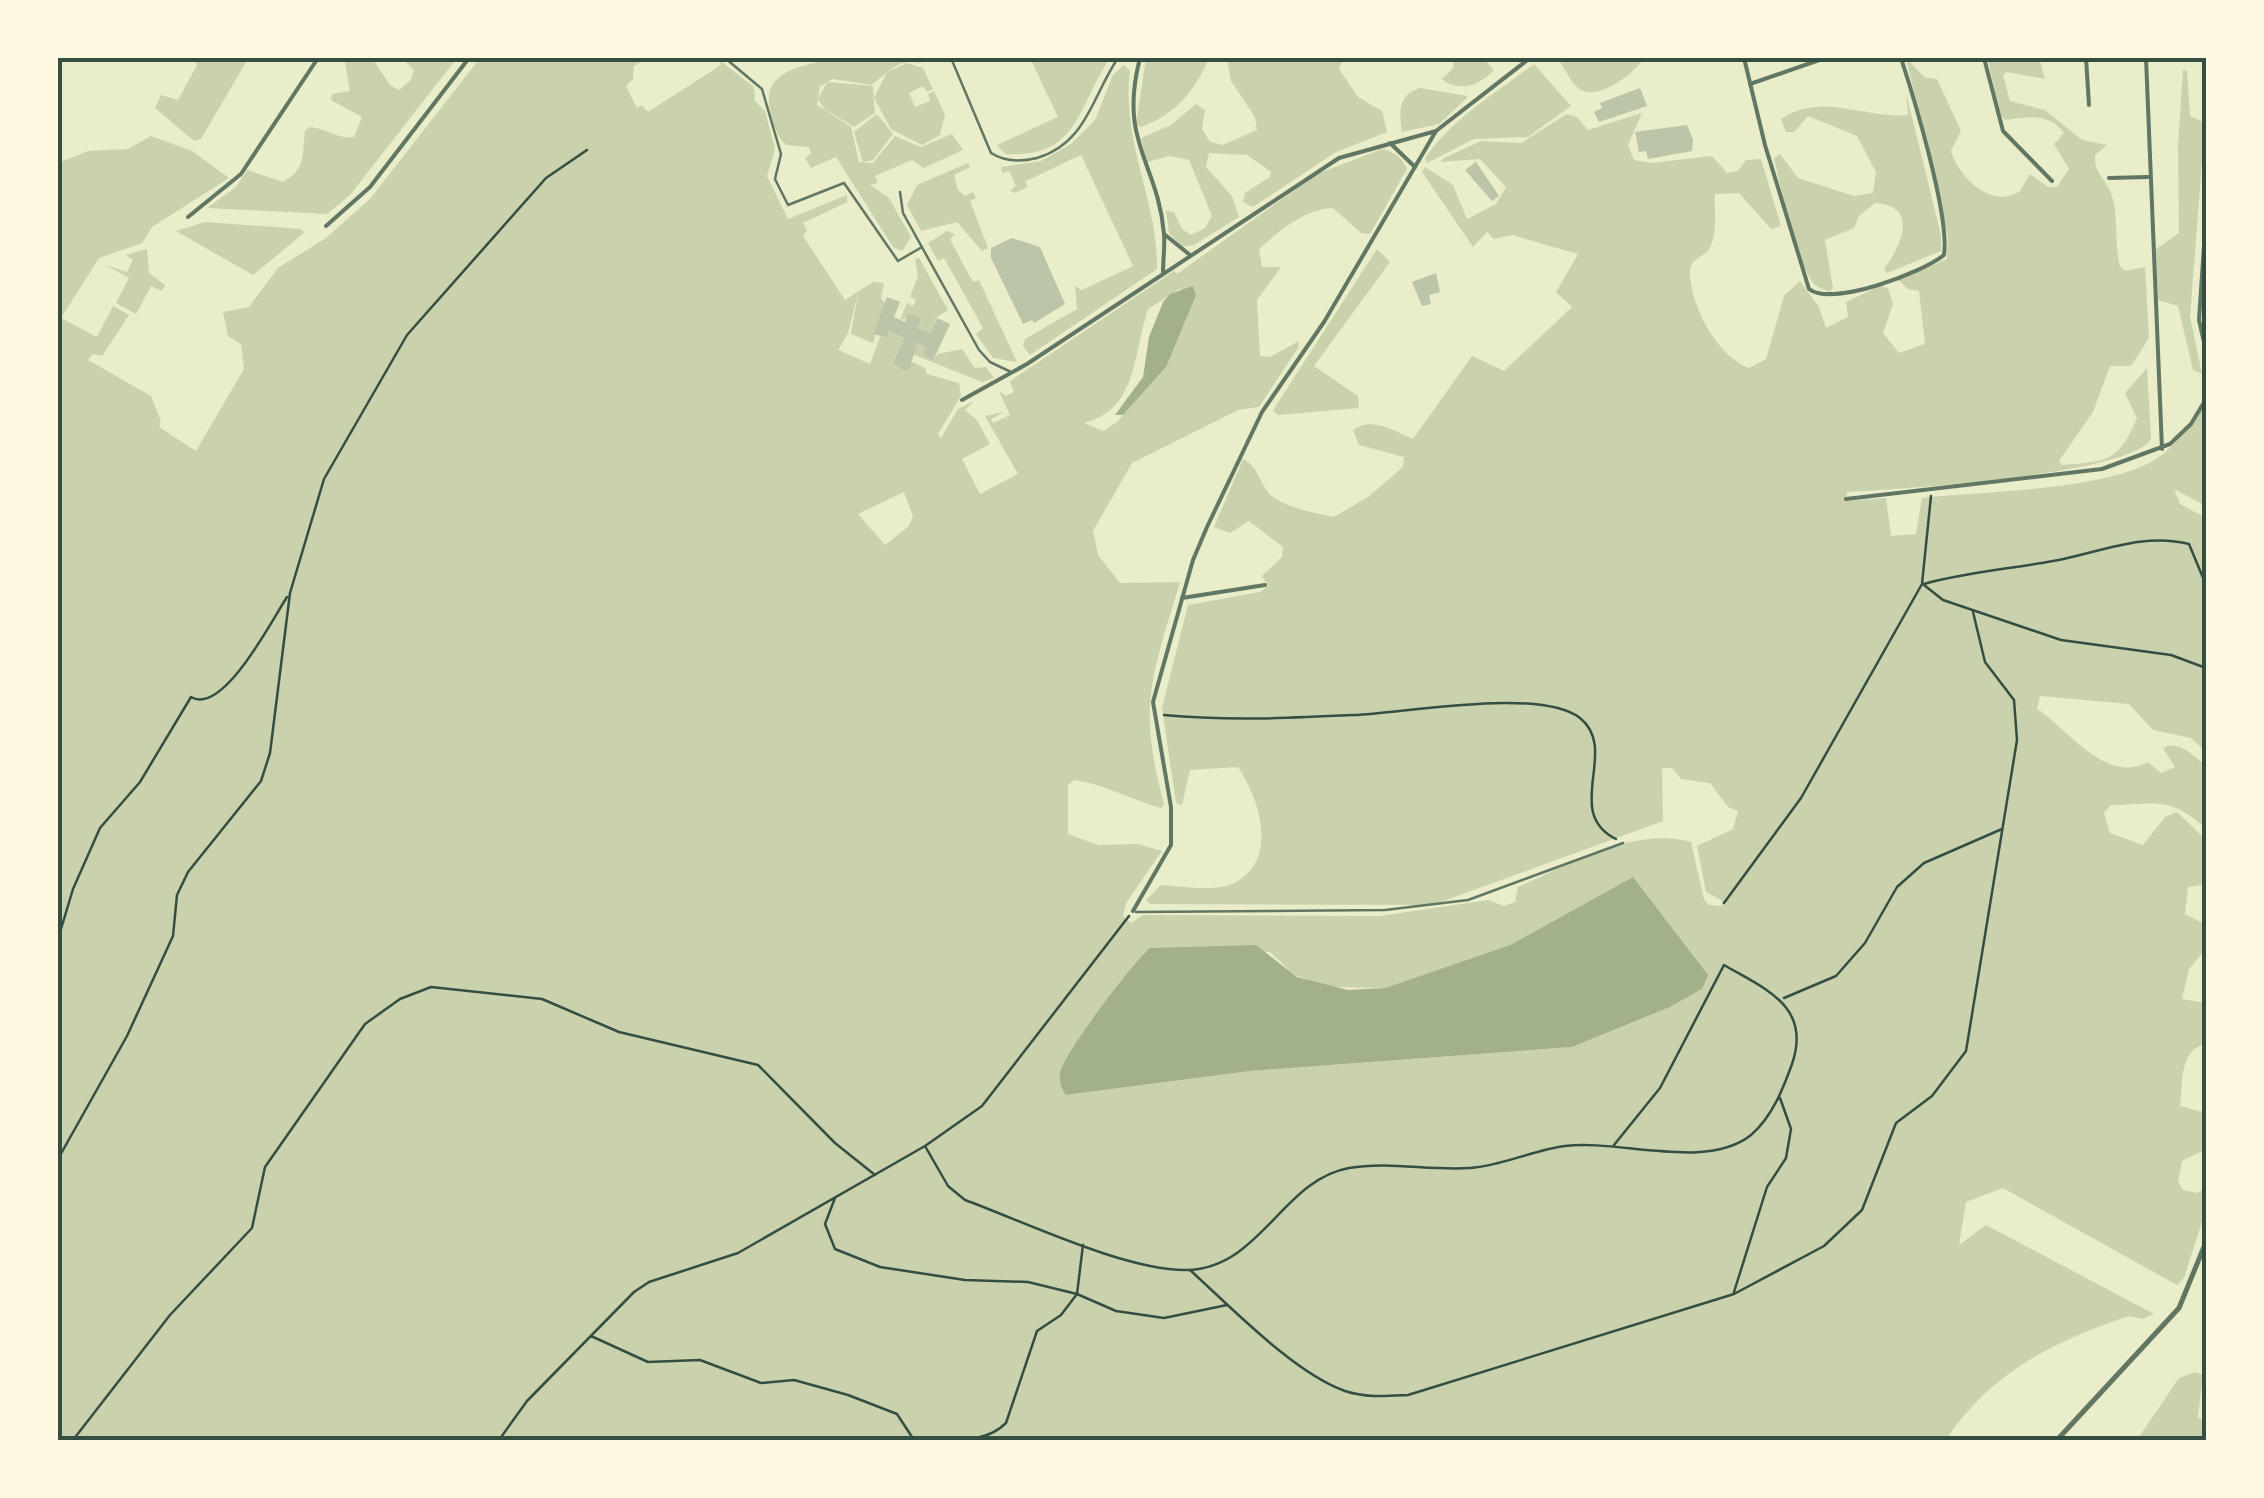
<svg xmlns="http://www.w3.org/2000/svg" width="2264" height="1498" viewBox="0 0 2264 1498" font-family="Karla,sans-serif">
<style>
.green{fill:#cad2ad;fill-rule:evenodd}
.water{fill:#a3b18a}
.building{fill:#bcc5a7}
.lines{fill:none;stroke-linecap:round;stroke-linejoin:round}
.path{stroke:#344e41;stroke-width:2.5}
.service{stroke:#617663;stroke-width:2.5}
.minor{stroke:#617663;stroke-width:4}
.tertiary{stroke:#617663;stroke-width:5}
.neatline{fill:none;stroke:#344e41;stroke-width:4}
</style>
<rect width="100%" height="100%" fill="#e9edc9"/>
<!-- green -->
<path class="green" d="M193,58H254L246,62L201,139L194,141L155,108L161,95L178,100L197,65Z
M344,58H372L390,85L399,90L411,80L414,70L402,58H457L350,195L327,214L207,208L236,187L247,170L283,182C306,169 302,156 305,131L310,127C328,129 337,139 354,137L362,117L331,100L332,94L350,91Z
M480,58H648L634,66L633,79L626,86L637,108L642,105L648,112L721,65L719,60L754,87L755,101L765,111L775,149L767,176L788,219L847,195V202L803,223L807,231L803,236L845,300L873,282L884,283L881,299L885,302L873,343L851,334L858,294L848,333L838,350L870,364L881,334L886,336L889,331L904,338L893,362L904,371L913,362L925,368L927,374L959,383L961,396L938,434L941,438L958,409L974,401L965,410L977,420L990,444L962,459L980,494L1018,474L985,416L1004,412L991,419L993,423L1010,415L999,391L1006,396L1014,392L1010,381L1174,271L1177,274L1317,174L1382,149C1393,151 1403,158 1407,169L1370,234L1361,233L1333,208C1305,209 1279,231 1259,249L1262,267H1281L1257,300L1260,356L1270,357L1299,341L1298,348L1259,407L1238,410L1132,463L1093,531L1098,555L1120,583L1180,582C1152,676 1137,705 1164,804L1161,808C1131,800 1105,784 1074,780L1068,785V834L1098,845L1138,844L1162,851L1126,903L1123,916L1131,923L1143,915L1380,916L1488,900L1504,906L1515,902L1518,887C1568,865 1634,826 1691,842L1704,899L1709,905L1723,906L1721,900L1706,892L1697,846L1733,829L1738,811L1728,807L1710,783L1681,779L1672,768H1662L1663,821L1433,905L1150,904L1146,900L1161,885C1180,886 1214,892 1232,884C1280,862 1260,800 1238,767L1190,770L1182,805L1176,803L1162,708L1188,605L1260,592L1268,586L1262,576L1282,557L1283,547L1249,521L1230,533L1214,527L1243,459C1259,466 1259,485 1272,496C1287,508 1315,513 1334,517L1368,497L1403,467L1404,457L1359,445L1353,430C1373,416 1393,431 1413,439L1472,356L1504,371L1572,307L1556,292L1578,254L1512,235L1494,239L1487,232L1473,247L1422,172L1425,167L1453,185L1467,219L1496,204L1506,187L1480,159L1440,162L1444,158L1481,141L1521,143L1567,114L1577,117L1588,130L1642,113L1628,145L1634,160L1651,163L1712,156L1727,173L1738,171L1746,160L1761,159L1781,226L1771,229L1739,193L1715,194C1714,211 1718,234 1709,249C1702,259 1690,258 1690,272C1690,306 1718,357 1749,368L1766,359L1784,296L1800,281L1819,307L1826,328L1848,317L1846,302L1880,286L1888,288L1893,304L1883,333L1899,353L1925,344L1919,291L1908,289L1898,280L1947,259L1948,237L1906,58L1924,77L1937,79L1961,131L1951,151C1959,178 1992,210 2020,191L2030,174L2048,187H2057L2069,169L2054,144L2064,133C2048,112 2029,117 2005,120L2000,114L1988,60L2039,58L2045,79L2007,72L2003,75L2010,101L2045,110L2082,140L2107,145L2095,155C2095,171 2099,172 2106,184C2121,205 2113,241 2120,266L2125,271L2145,267L2149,338L2131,366H2110L2093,412L2059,461L2062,465C2109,461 2118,462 2137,418L2125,393L2147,368L2151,439C2130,475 1897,489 1847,492L1846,501L1886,498L1891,536L1916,534L1922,498C1983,491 2110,491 2159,457C2178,444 2192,420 2206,399V506L2174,489L2180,504L2206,518V752L2191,738L2153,730L2129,704L2040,696L2037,709C2069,730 2106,785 2148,762L2161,773L2175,767L2163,748C2178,739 2194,756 2206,766V829C2171,796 2156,804 2111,805L2104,813L2110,833L2143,845L2165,817L2177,812L2206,840V884L2188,887L2185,914L2206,925V949L2189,969L2182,999L2206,1003V1044C2179,1049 2183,1083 2180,1106L2206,1113V1149L2182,1161L2178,1182L2183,1190L2197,1193L2206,1188V1209L2184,1278L2177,1285L2003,1188L1966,1202L1959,1245L1986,1225L2154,1314L2142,1319L2129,1316C2056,1340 1990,1373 1946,1440H58V163L88,151L128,149L151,136L192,151L229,178L152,227L142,243L99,258L61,318L97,337L113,306L129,315L102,356L93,354L88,360L151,396L161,421L159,427L196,451L244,369L241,344L228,336L223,312L249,307L278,268L326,238L370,199ZM1181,288L1166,367L1117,422L1103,431L1084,423C1138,409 1133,354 1148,309ZM904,492L913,516L909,526L885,545L858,514ZM1633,877L1702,989L1670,1007L1572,1047L1250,1071L1067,1095L1062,1066L1146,951L1270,952L1293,974L1327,987L1385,988L1510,945Z
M834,58H918L921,63C896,58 889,73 871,85L833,79L820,86L817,105L851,127L859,162L873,163L895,136L921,147L952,134L963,150L924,168L912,160L875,176L878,183L870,185L889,198L911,237L902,251L893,247L836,157L811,168L805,158L811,153L809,147L786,145C776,135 773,123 770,109C761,70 805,66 834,58Z
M1030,58H1110C1078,105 1079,159 1005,154L997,145L1058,117Z
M1146,58H1209C1194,92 1176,114 1141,127L1136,124Z
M1227,58H1369L1342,62L1339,69L1358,97L1382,111L1387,132L1334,153L1253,207L1243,202L1245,193L1270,177L1271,172L1247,155L1209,153L1206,167L1232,196L1239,217L1194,245L1182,247L1169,233L1166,211L1174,212L1182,229L1191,235L1205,228L1212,216L1189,160L1169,156L1147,162L1141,138L1171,125L1196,104L1205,110L1202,129L1210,142L1223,145L1257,130L1255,117L1231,81Z
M1454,58H1483L1494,70C1481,85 1458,93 1442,79L1453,68Z
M1557,58H1644C1635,73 1593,107 1575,85C1569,78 1563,66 1557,58Z
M907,63L923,68L933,89L927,92L923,86L909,93L915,107L930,101L928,94L934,91L945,115L940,135L922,145L891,129L874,98L887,72Z
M1534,64L1571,106L1528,137L1474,139L1427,163L1425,158C1454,117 1495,94 1534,64Z
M1124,65L1130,71C1121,141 1158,201 1157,269L1030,355L1023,346L1025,339L1077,309L1075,286L1082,290L1133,266L1081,155L1026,181L1027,187L1016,193L1010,191L1016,186L1009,171L1002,173L1001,167L1041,161L1071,144L1095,120L1113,75Z
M2183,70L2187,71L2190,116L2205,123L2190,317L2202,374L2193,370L2178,306L2158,300L2156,249L2179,233L2178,146Z
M827,82L873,86L875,113L854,127L824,109L818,99Z
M1420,88L1467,96V98L1439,124L1402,132C1399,113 1398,94 1420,88Z
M1906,93L1941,235V251L1887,273L1884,269C1901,246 1920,206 1875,203L1859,216L1854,228L1825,240L1833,288L1830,292C1823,289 1815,287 1811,280C1793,251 1782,192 1774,158L1780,154L1798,178L1854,196L1873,193L1876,172L1857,136L1808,116L1794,132H1786L1781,119C1823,92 1863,119 1908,115Z
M877,114L893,134L873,160L863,162L854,132Z
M968,163L970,167L954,175L958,190L965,196L973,192L976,198L970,201L988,248L982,251L957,222L921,231L907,205L917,185Z
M205,222L301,229L304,233L253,275L176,231Z
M947,231L955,234L950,239L970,277L974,282L979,280L1017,362L993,358L976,334L983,328L944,258L938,261L928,243Z
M147,249L149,273L165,285L162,291L151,286L136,314L116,303L129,278L106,265L127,272L133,260L126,255Z
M1377,249L1390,262L1314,366L1358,396L1359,408L1278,415L1273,411L1277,404Z
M919,258L948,310L936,318L930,333L918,328L921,320L916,315L900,320L907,303L913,306L916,300L910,297L918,276L915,259Z
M917,343L925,347L923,352L933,361L938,354L962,349L975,368L986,367L994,378L982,382L912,354Z
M2195,1372L2203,1375L2198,1417L2206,1424V1440H2137L2179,1378Z"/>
<!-- water -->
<path class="water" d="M1193,286L1196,295L1166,367L1123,415H1115L1143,377L1149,337L1163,302L1170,294Z
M1633,877L1708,975L1702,989L1670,1007L1572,1047L1250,1071L1066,1095C1061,1088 1059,1082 1060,1073C1063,1054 1135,960 1150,948L1256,945L1297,977L1348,990L1385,988L1510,945Z"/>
<!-- building -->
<path class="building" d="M1640,88L1647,106L1599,122L1594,112L1602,108L1600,103Z
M1687,125L1693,140L1692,151L1648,159L1646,151L1639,152L1635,132Z
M1476,162L1499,196L1492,201L1465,170Z
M1012,238L1040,247L1065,304L1034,323L1032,320L1023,324L991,258V248Z
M1436,273L1440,292L1429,295L1431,304L1422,306L1412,282Z
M887,297L900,302L894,317L905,322L908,314L916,315L921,319L918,328L930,333L937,318L950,324L933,361L923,353L925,347L917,343L910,368L904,371L893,363L904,338L889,331L887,337L873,334Z"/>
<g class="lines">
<!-- path -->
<path class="path" d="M1924,584C1966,572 2010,569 2053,561C2098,553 2143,532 2189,544L2206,585
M1924,585L1943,600L2061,640L2171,655L2206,668
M1164,715C1227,721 1290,718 1354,715C1406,713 1539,687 1580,718C1620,750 1562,812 1616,839
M1724,903L1801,798L1922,584L1931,496
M58,939L73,889L100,828L140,782L191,697C223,716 272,620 287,597
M1784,998L1836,976L1865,943L1897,887L1924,863L2002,829
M925,1146L948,1186L965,1200C1025,1222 1126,1271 1187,1270C1261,1268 1282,1180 1349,1168C1389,1161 1430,1171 1470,1168C1502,1166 1533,1150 1565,1146C1618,1139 1706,1171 1751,1135C1772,1117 1783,1089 1792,1064C1812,1006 1765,989 1724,965L1660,1088L1614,1145
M58,1159L127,1036L173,936L177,895L188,872L261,781L270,753L290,593L324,479L407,335L546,178L587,150
M835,1198L825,1224L835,1249L880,1267L965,1280L1028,1282L1077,1294L1116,1311L1164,1318L1227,1305
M1190,1270C1231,1307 1294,1373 1345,1391C1366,1398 1387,1396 1408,1395L1734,1294L1824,1246L1862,1210L1896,1123L1932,1096L1966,1051L2017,740L2014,700L1985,662L1973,612
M1734,1292L1767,1187L1786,1158L1791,1129L1780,1098
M591,1336L648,1362L700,1360L761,1383L794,1380L848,1395L897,1414L914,1440
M73,1440L170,1315L252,1228L265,1167L365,1024L400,999L431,987L542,999L619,1032L758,1065L835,1143L875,1175
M499,1440L527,1401L634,1292L649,1282L738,1253L925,1146L982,1106L1129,916
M922,1440C952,1437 983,1446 1006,1423L1037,1331L1061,1315L1077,1294L1083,1245"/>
<!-- service -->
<path class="service" d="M725,58L762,89L781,154L775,179L788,205L844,183L898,261L922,247
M951,58L991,153C1005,162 1021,162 1037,158C1087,143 1092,96 1118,58
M900,192L903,213L979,350L990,362L1011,372
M1136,912L1385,910L1468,900L1623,843"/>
<!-- minor -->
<path class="minor" d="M1140,58C1118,143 1158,162 1164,234C1165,247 1163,260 1163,273
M1744,58L1765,145L1809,289C1832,307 1922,273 1944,255C1950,217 1914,98 1901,58
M1984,58L2003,131L2052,181
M2086,58L2089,105
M2146,58L2162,449
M1750,84L1825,58
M1390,143L1415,167
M2109,178L2148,177
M2206,216L2199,320L2206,351
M188,217L241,174L318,58
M326,226L370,187L469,58
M1164,234L1190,255
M962,400L1027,364L1339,158L1436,131
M1846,499L2102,469L2170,444L2191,424L2206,399
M1182,598L1265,585
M1133,911L1171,845V807L1153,702L1193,560L1207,527L1262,412L1324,322L1436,131L1530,58"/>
<!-- tertiary -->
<path class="tertiary" d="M2057,1440L2179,1308L2206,1242"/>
</g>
<!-- border -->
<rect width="2264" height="1498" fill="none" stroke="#fefae0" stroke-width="120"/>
<rect x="60" y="60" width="2144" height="1378" class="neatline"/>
</svg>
